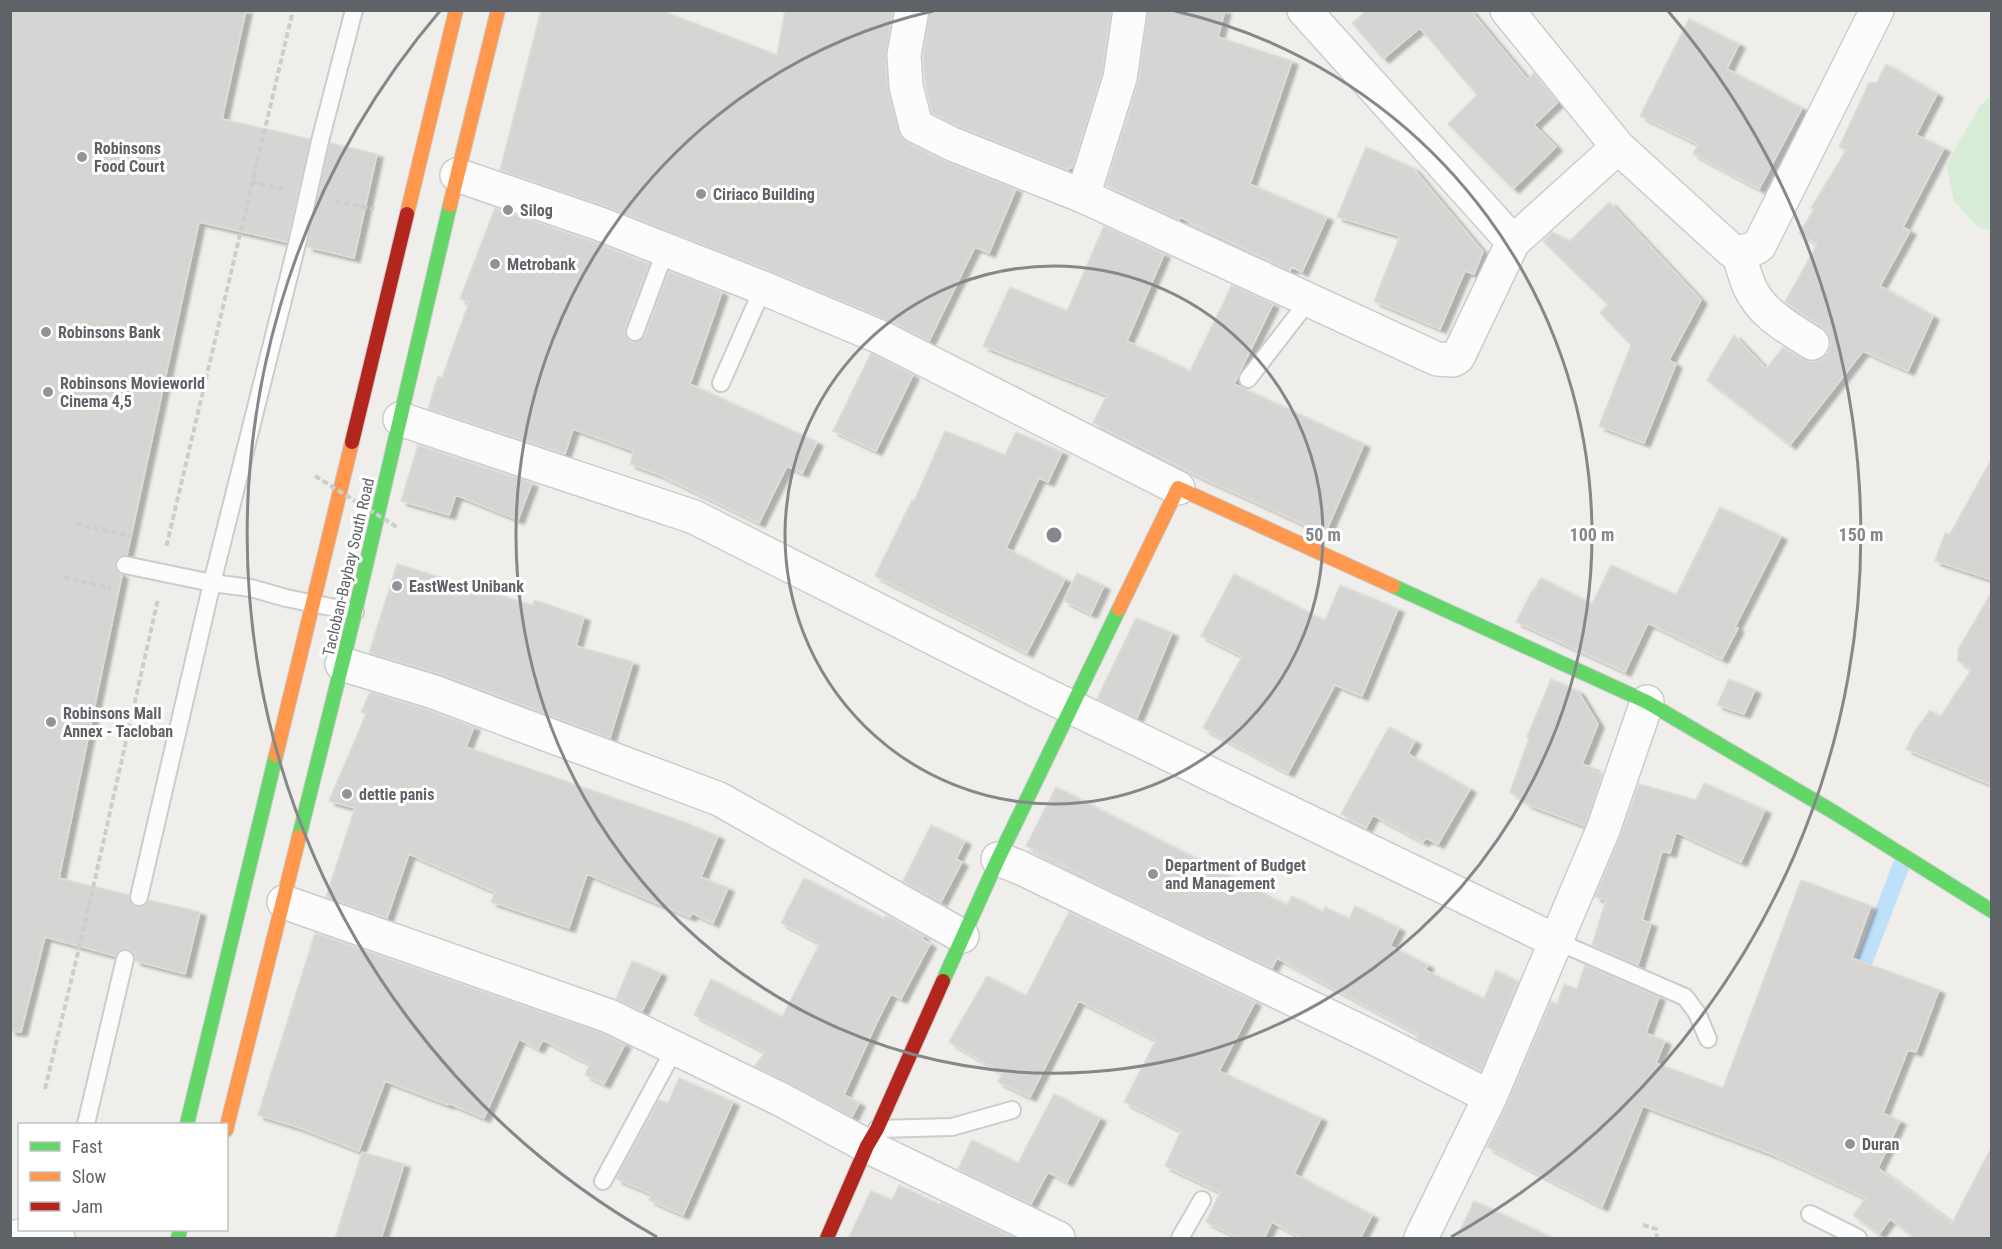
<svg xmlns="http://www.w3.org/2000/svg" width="2002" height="1249" viewBox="0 0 2002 1249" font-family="'Roboto Condensed',sans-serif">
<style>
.green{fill:#d8ebd6}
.water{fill:#bfe0f9}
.building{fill:#d6d5d3;stroke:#deddd9;stroke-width:1.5;filter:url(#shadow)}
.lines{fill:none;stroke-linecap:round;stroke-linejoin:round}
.lane-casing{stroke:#cbcccc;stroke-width:20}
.street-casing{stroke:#cbcccc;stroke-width:36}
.fast-casing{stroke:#cacacb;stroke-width:16}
.slow-casing{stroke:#cacacb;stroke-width:16}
.jam-casing{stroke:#cacacb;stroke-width:16}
.path{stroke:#cacfcc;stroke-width:4;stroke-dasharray:6 3;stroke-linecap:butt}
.lane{stroke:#fdfcfc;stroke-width:16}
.street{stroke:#fdfcfc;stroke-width:33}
.fast{stroke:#63d668;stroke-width:14}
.slow{stroke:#ff974d;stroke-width:14}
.jam{stroke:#b3261e;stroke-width:14}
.path-bridge{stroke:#cacfcc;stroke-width:4;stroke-dasharray:6 3;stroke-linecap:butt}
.ring{fill:none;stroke:#84888a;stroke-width:3}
.poi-dot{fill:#919496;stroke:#fff;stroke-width:2}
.labels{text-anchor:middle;stroke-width:6;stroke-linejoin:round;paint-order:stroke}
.poi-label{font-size:16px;font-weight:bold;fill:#5f6368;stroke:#fff;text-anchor:start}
.street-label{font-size:16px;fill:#5f6368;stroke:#fff}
.centre{fill:#84888a;stroke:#fff;stroke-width:3}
.ring-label{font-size:18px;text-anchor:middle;font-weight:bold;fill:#84888a;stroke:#fff;stroke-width:6;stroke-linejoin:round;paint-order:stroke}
</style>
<defs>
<filter id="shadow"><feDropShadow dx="6" dy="4" stdDeviation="1.5" flood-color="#0004"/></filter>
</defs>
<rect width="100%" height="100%" fill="#efeeea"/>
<!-- green -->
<path class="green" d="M1991,96V230L1978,227L1954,201L1947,166L1956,147L1980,106Z"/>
<!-- water -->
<path class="water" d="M1897,852L1912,861L1795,1164L1781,1157Z"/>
<!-- building -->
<path class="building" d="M10,10H246L222,119L310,139L287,242L199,222L127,555H121L115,562V569L122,575L59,878L129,895V901L136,907H143L149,900L200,912L185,974L135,961V955L128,949H121L115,956L45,937L21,1032L10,1031Z
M541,10H660L777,55L785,10H893L886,52L887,87L901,137L908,143L944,161L1016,189L989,253L975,247L929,341L887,320L770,271L607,207L500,170Z
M930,10H1111L1102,74L1072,168L1070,167L1068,170L960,127L932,113L925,83L923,56Z
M1148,10H1225L1218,37L1292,61L1250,184L1327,217L1302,272L1291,267L1290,271L1180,217L1179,220L1106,185L1138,83Z
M1367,10H1470L1528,80L1534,73L1558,102L1534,125L1556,147L1513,189L1448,124L1477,95L1420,28L1383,59L1352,23Z
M1689,19L1739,44L1727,69L1802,108L1759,189L1693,154L1698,144L1640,116Z
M1886,64L1937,94L1916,135L1944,148L1903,227L1910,231L1880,286L1933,316L1908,371L1863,351L1790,445L1707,380L1734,335L1766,369L1783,347L1802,359L1811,362L1820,360L1828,353L1831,343L1828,334L1822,327L1785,302L1817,244L1799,233L1814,209L1811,208L1846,150L1839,147L1869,83L1877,82Z
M330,143L377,154L354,258L307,247Z
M1366,147L1413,168L1483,252L1474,274L1465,271L1440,329L1374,301L1400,236L1337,217Z
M1609,202L1701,300L1669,360L1676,364L1644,443L1599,426L1631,345L1600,313L1608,305L1543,241L1552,232L1570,241Z
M495,208L594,242L649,264L625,328V334L631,342H637L645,336L669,271L722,292L690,384L817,442L802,473L787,466L759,523L660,475L630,464L634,451L573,429L565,454L428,409L438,376L442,378L469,302L460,299Z
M1104,226L1164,254L1127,341L1190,371L1232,285L1273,304L1234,384L1364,444L1325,534L1198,476L1093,423L1107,395L983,346L1010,287L1067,311Z
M871,353L913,375L876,451L833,431Z
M945,431L1005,455L1016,432L1062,452L1048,482L1039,478L1006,548L1065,579L1027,653L875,576L912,500L914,501Z
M418,445L532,483L518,520L456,495L449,515L401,501Z
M1992,458V580L1935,561L1945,533L1950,534Z
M1720,507L1781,536L1735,627L1738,628L1722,659L1648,623L1625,672L1516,622L1533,589L1534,590L1541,578L1592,604L1611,565L1676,595Z
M397,564L532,605L534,600L584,617L576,646L633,662L610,738L441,674L369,653Z
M1077,573L1104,586L1091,614L1064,601Z
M1234,574L1325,621L1340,585L1398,609L1362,696L1335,685L1288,773L1203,728L1242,656L1201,636Z
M1992,591V785L1906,749L1915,731L1930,710L1940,717L1972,669L1958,661V650Z
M1136,618L1172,633L1137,718L1097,699Z
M1551,679L1578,691L1598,724L1582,764L1594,768L1593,771L1603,774L1585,826L1529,805L1510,792L1529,738L1527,737Z
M1729,679L1755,690L1744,714L1717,705Z
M370,692L428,710L474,727L466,747L681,821L718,836L701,877L728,888L713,923L692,913L690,917L587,874L569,928L491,902L495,892L409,854L387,918L326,897L355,808L329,801L366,714L361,712Z
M1389,727L1415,741L1408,754L1470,789L1438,844L1426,838L1423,842L1373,815L1366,828L1341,814Z
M1704,783L1765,810L1741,862L1676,832L1670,853L1662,851L1642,920L1651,923L1638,965L1592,945L1606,900L1595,897L1620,837L1639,784L1696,800Z
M1056,787L1287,905L1292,896L1323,912L1325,907L1349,919L1355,906L1399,928L1390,946L1428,965L1425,970L1484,999L1496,970L1518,982L1481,1071L1416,1038L1418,1034L1277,958L1272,968L1086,879L1087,877L1026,846Z
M931,825L965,841L956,859L962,862L941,902L903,881Z
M804,878L884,919L886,915L923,936L922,939L930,944L901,999L891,994L876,1024L844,1095L859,1103L852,1117L755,1066L765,1052L694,1015L711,979L782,1017L820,943L781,923Z
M1801,880L1871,906L1852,958L1939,990L1916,1052L1908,1050L1883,1113L1900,1121L1878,1168L1952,1223L1992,1146V1239H1916L1890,1219L1879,1234L1853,1215L1866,1198L1774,1155L1643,1106L1602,1207L1487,1147L1507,1104L1551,1001L1557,1004L1564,984L1577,989L1585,965L1659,997L1646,1033L1665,1041L1656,1063L1723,1088Z
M1069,912L1255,1002L1219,1071L1321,1118L1294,1174L1372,1215L1360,1239H1303L1272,1222L1264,1239H1241L1206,1222L1220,1192L1165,1166L1181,1131L1124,1102L1156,1040L1081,1002H1078L1030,1097L998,1082L1002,1073L949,1042L987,976L1026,996Z
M315,933L602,1033L625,1044L604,1084L585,1075L590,1064L543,1040L538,1049L519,1039L484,1118L448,1103V1105L385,1081L359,1151L300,1128L258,1115Z
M632,961L661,973L642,1011L616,999Z
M679,1078L733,1102L683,1215L649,1200L652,1194L616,1179L659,1100L668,1103Z
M1054,1094L1100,1118L1067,1182L1048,1172L1031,1204L958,1169L972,1140L1018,1163Z
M362,1152L404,1164L381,1239H335Z
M899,1185L940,1205L941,1203L1015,1238L848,1239L871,1191L892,1200Z
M1474,1201L1555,1239H1456Z"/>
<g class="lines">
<!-- lane casing -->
<g class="lane-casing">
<path id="lane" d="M635,332L666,249
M1248,379L1309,300
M721,383L763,288
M125,565L212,583L251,588L286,598L355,612
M139,897L212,583L297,244L320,141L354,10
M1556,941L1685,997L1697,1013L1708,1039
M86,1124L125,959
M877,1129L952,1127L1012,1110
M603,1181L675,1048
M1810,1214L1858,1238
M1180,1238L1202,1200"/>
</g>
<!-- street casing -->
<g class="street-casing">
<path id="street" d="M912,10L904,55L906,86L916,126L952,144L1083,196L1437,359L1453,360L1458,357L1513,242L1618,147
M1304,10L1513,242
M1507,10L1618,147L1732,251C1742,253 1751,251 1759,246L1877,10
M457,175L600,224L763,288L880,337L1178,488
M1083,196L1120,78L1130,10
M1738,252C1742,264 1745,277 1750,288C1763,315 1789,328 1812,343
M400,419L694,517L1040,692L1556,941
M342,664L434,692L719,799L962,936
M998,859L1019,867L1380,1041L1490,1097
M284,902L609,1016L780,1099L867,1146L1058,1238
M13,1238L35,1232L58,1238
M1421,1238L1490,1097L1603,830L1647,702"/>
</g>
<!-- fast casing -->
<g class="fast-casing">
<path id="fast" d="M1393,586L1647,702L1832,811L1992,911
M299,837L355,612L450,205
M943,981L998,859L1119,609
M187,1124L276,755
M178,1238L180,1230"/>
</g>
<!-- slow casing -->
<g class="slow-casing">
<path id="slow" d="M450,205L498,10
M407,214L456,10
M1119,609L1178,488L1393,586
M276,755L352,442
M226,1130L299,837"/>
</g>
<!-- jam casing -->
<g class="jam-casing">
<path id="jam" d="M352,442L407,214
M827,1238L867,1146L877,1129L943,981"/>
</g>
<!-- path -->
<path class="path" d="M251,182L283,189
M335,201L374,209
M76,524L131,536
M165,543L167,544L293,10
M64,577L110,588
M45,1089L86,919L158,599
M1643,1225L1656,1229L1657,1238"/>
<!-- lane -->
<use href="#lane" class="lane"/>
<!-- street -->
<use href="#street" class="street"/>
<!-- fast -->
<use href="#fast" class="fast"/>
<!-- slow -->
<use href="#slow" class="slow"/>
<!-- jam -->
<use href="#jam" class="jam"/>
<!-- path-bridge -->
<path class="path-bridge" d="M315,476L397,527"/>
</g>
<!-- distance rings -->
<g class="ring">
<circle cx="1054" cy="535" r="269"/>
<path d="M1175 11A538 538 0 1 1 933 11"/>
<path d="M657 1237A807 807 0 0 1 440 11M1668 11A807 807 0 0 1 1451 1237"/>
</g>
<!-- markers -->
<g class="poi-dot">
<circle cx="82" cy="157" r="6"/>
<circle cx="701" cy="194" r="6"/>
<circle cx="508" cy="210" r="6"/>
<circle cx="495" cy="264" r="6"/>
<circle cx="46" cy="332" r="6"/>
<circle cx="48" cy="392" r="6"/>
<circle cx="397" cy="586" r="6"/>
<circle cx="51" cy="722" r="6"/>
<circle cx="347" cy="794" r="6"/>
<circle cx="1153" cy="874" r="6"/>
<circle cx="1850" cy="1144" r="6"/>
</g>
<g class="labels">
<!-- poi labels -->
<g class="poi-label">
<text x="94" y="154">Robinsons<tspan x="94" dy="18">Food Court</tspan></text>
<text x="713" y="200">Ciriaco Building</text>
<text x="520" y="216">Silog</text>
<text x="507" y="270">Metrobank</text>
<text x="58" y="338">Robinsons Bank</text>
<text x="60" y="389">Robinsons Movieworld<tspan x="60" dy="18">Cinema 4,5</tspan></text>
<text x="409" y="592">EastWest Unibank</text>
<text x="63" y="719">Robinsons Mall<tspan x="63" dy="18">Annex - Tacloban</tspan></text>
<text x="359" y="800">dettie panis</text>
<text x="1165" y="871">Department of Budget<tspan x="1165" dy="18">and Management</tspan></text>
<text x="1862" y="1150">Duran</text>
</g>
<!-- street labels -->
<g class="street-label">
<text transform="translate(348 567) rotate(-77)" y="6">Tacloban-Baybay South Road</text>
</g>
</g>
<circle cx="1054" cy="535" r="9" class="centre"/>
<g class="ring-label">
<text x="1323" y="541">50 m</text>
<text x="1592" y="541">100 m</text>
<text x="1861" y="541">150 m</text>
</g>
<!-- border -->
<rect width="2002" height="1249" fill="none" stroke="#5f6368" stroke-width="24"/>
<!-- legend -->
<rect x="18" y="1123" width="210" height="108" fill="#ffffff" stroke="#bfc1c3" stroke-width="1.5"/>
<rect x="30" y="1142" width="30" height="9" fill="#63d668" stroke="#bfc1c3" stroke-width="1.5"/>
<text x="72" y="1153" font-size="18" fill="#5f6368">Fast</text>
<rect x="30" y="1172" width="30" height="9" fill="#ff974d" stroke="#bfc1c3" stroke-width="1.5"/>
<text x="72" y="1183" font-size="18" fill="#5f6368">Slow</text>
<rect x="30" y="1202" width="30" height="9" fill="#b3261e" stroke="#bfc1c3" stroke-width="1.5"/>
<text x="72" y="1213" font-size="18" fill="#5f6368">Jam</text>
</svg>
